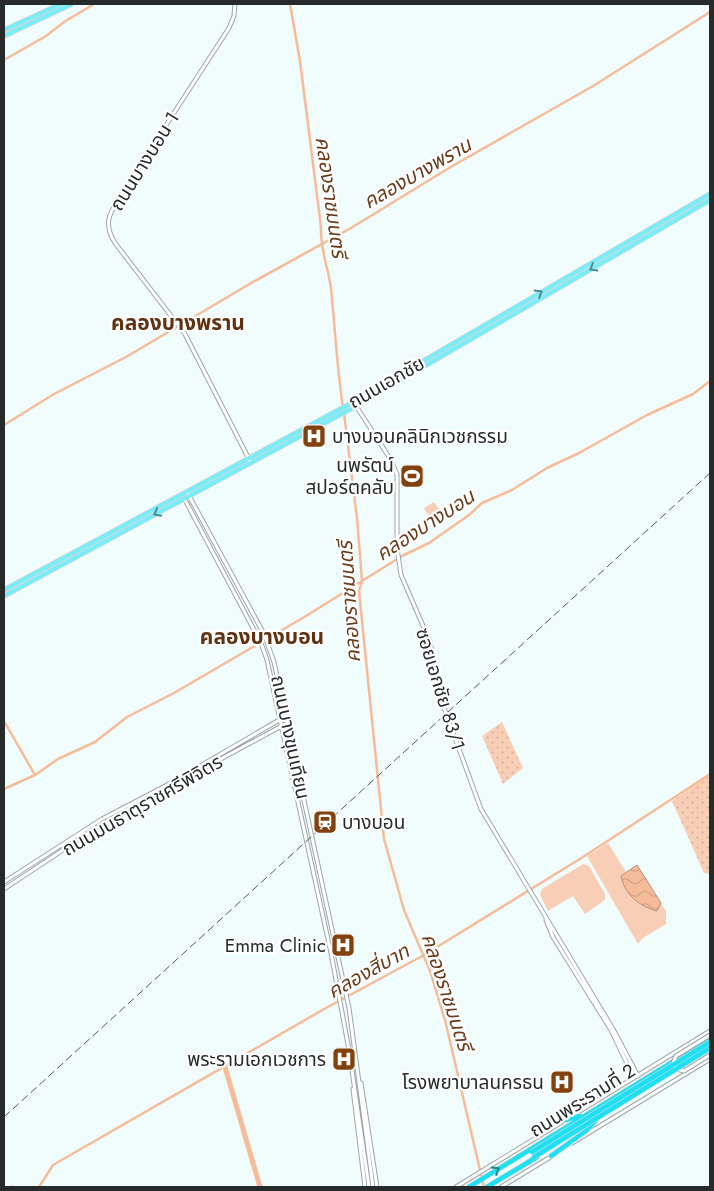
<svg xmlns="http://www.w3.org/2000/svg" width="714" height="1191" viewBox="0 0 714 1191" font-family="Jost,'Noto Sans Thai',sans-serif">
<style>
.grass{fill:url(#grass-dots)}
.park{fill:#f8cfb6}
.water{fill:url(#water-waves);stroke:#b89078}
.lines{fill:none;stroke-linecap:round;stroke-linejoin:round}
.canal{stroke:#f6bc99;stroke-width:2.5}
.river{stroke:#f6bc99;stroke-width:5}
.secondary-casing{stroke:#9ca6a7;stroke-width:5}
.primary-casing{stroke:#d8d9d9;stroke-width:5.5}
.highway-casing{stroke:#d8d9d9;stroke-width:6}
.secondary{stroke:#fff;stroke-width:3}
.primary{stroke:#77edf7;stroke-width:4}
.highway{stroke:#1de1f2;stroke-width:4.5}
.rail{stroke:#545a5b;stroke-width:1;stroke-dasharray:8 4;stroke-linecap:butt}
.secondary-bridge-casing{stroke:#9ca6a7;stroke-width:5;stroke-linecap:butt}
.highway-bridge-casing{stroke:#d8d9d9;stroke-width:6;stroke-linecap:butt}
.secondary-bridge{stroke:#fff;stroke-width:3}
.highway-bridge{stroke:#1de1f2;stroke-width:4.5}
.oneway{stroke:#4e8c91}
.oneway2{stroke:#22868e}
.labels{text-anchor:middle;stroke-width:4.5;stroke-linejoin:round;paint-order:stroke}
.street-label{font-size:19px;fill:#262a2b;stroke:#fff}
.poi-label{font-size:19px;fill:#262a2b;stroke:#fff;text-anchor:end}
.water-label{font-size:20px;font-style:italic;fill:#6a3b1c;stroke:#fff}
.quarter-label{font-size:21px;font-weight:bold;fill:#603212;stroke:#fff}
</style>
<defs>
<pattern id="grass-dots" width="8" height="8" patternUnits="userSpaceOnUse" patternTransform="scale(1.25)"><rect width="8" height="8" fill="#f8cfb6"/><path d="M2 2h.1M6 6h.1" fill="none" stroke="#d4b29d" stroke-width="1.8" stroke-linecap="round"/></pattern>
<pattern id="water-waves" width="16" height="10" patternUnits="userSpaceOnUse" patternTransform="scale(1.25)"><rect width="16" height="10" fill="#f6bc99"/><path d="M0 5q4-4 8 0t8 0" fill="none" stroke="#d3a284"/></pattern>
</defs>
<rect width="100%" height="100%" fill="#f1fcfd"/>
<!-- grass -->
<path class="grass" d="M502,722L523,768L503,784L482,736Z
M708,776L710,782V874L704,873L672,801Z"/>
<!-- park -->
<path class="park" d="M434,502L442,513L431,520L424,508Z
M608,843L626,872L637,865L666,911V924L643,938L638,944L587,856Z
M583,864L589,866L605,894V900L585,914L573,896L548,911L540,895L542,889Z"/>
<!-- water -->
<path class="water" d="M637,865L661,903L657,911C639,906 625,895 621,876Z"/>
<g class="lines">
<!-- canal -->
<path class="canal" d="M290,4L300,61L321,227C320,249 328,267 331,288C335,328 337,368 343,408
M4,60L46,36L64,22L94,4
M344,413L357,518L362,581L359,591L384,839L404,910L430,971L445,1020L484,1187
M4,425L54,394L126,357L253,282L351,228L449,168L593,86L710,12
M4,721L35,775
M4,789L35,775L58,759L95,742L127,717L174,693L306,616L402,556L429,543L469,515L482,503L512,490L547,468L579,453L647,415L693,394L710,381
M11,1187H14
M39,1187L53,1165L326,1008L424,955L583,857L710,774"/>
<!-- river -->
<path class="river" d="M225,1067L260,1187"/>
<!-- secondary casing -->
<g class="secondary-casing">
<path id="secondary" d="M235,4L234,16L229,28L124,190C112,211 101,220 115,243L185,334L251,463
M356,406L389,457L397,474V548L401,575L430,642L444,708L481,809L613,1029L638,1076
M187,492L264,634L274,662L349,1008L373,1187
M184,498L261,643L267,660L331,953L349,1050L369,1187
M4,882L102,819L171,783L281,719L288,717
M4,889L110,819L289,722
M546,920L553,937L611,1030L634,1078
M361,1083L377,1187
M353,1089L365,1187
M572,1143L710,1059
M456,1187L710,1031
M501,1187L552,1156"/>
</g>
<!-- primary casing -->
<g class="primary-casing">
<path id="primary" d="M4,30L61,4
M4,36L72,4
M4,590L346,406L710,194
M4,596L356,406L710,200"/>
</g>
<!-- highway casing -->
<g class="highway-casing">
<path id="highway" d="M565,1120L580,1116
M551,1156L586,1131L596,1120
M469,1187L710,1039
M487,1187L537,1157"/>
</g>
<!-- secondary -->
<use href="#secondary" class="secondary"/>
<!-- primary -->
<use href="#primary" class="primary"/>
<!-- highway -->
<use href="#highway" class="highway"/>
<!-- rail -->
<path class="rail" d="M4,1117L710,473"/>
<!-- secondary-bridge casing -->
<g class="secondary-bridge-casing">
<path id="secondary-bridge" d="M710,1035L676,1056L673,1063L676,1069L684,1071L710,1055"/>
</g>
<!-- highway-bridge casing -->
<g class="highway-bridge-casing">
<path id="highway-bridge" d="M532,1152L710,1042
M534,1157L710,1048"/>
</g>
<!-- secondary-bridge -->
<use href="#secondary-bridge" class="secondary-bridge"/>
<!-- highway-bridge -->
<use href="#highway-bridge" class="highway-bridge"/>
</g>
<!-- one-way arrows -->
<defs><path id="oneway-chevron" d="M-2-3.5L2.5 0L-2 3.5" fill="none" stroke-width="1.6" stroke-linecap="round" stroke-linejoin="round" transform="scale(1.25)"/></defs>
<g class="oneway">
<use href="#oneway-chevron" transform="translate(593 268) rotate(150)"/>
<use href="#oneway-chevron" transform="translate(539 293) rotate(-31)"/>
<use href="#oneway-chevron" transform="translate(157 513) rotate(152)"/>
</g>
<use class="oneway2" href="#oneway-chevron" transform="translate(496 1170) rotate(-32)"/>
<!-- icons -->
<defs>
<g id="hospital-square" transform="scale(1.25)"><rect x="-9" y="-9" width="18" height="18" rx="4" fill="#82410d" stroke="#fff"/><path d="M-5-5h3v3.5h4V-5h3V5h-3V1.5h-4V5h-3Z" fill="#fff"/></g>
<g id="stadium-square" transform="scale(1.25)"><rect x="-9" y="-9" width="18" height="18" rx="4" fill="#82410d" stroke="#fff"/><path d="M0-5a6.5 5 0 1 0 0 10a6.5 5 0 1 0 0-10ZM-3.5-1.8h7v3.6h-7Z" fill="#fff"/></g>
<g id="station-square" transform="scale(1.25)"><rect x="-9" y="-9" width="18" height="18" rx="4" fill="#82410d" stroke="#fff"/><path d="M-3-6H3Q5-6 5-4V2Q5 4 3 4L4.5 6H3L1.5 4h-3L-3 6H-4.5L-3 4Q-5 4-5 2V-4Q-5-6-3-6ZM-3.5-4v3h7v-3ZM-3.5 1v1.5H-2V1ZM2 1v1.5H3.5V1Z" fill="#fff"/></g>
</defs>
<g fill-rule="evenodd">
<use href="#hospital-square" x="314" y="436"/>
<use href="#stadium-square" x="412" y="476"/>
<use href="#station-square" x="325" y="822"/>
<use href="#hospital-square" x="343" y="945"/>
<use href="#hospital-square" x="344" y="1059"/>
<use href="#hospital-square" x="562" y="1082"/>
</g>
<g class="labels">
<!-- street labels -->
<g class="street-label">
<text transform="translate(144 161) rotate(-58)" y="7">ถนนบางบอน 1</text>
<text transform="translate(386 382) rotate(-30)" y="7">ถนนเอกชัย</text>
<text transform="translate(441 689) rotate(73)" y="7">ซอยเอกชัย 83/1</text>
<text transform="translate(291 737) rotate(78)" y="7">ถนนบางขุนเทียน</text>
<text transform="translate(142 805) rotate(-30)" y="7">ถนนมนธาตุราชศรีพิจิตร</text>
<text transform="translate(582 1100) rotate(-32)" y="7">ถนนพระรามที่ 2</text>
</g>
<!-- poi labels -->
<g class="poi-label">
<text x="332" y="443" text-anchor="start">บางบอนคลินิกเวชกรรม</text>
<text x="394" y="472">นพรัตน์<tspan x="394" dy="22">สปอร์ตคลับ</tspan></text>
<text x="342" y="829" text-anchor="start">บางบอน</text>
<text x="326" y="952">Emma Clinic</text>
<text x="326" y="1066">พระรามเอกเวชการ</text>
<text x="544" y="1089">โรงพยาบาลนครธน</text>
</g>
<!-- water labels -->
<g class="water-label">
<text transform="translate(417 173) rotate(-30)" y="7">คลองบางพราน</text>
<text transform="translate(331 197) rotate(82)" y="7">คลองราชมนตรี</text>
<text transform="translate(425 525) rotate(-33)" y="7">คลองบางบอน</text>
<text transform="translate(349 602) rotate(-94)" y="7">คลองราชมนตรี</text>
<text transform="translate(368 971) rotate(-29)" y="7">คลองสี่บาท</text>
<text transform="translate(447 992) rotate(72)" y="7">คลองราชมนตรี</text>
</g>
<!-- quarter labels -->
<g class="quarter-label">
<text x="178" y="330">คลองบางพราน</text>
<text x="262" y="644">คลองบางบอน</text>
</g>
</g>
<!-- border -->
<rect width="714" height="1191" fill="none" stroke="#262a2b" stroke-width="10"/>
</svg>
